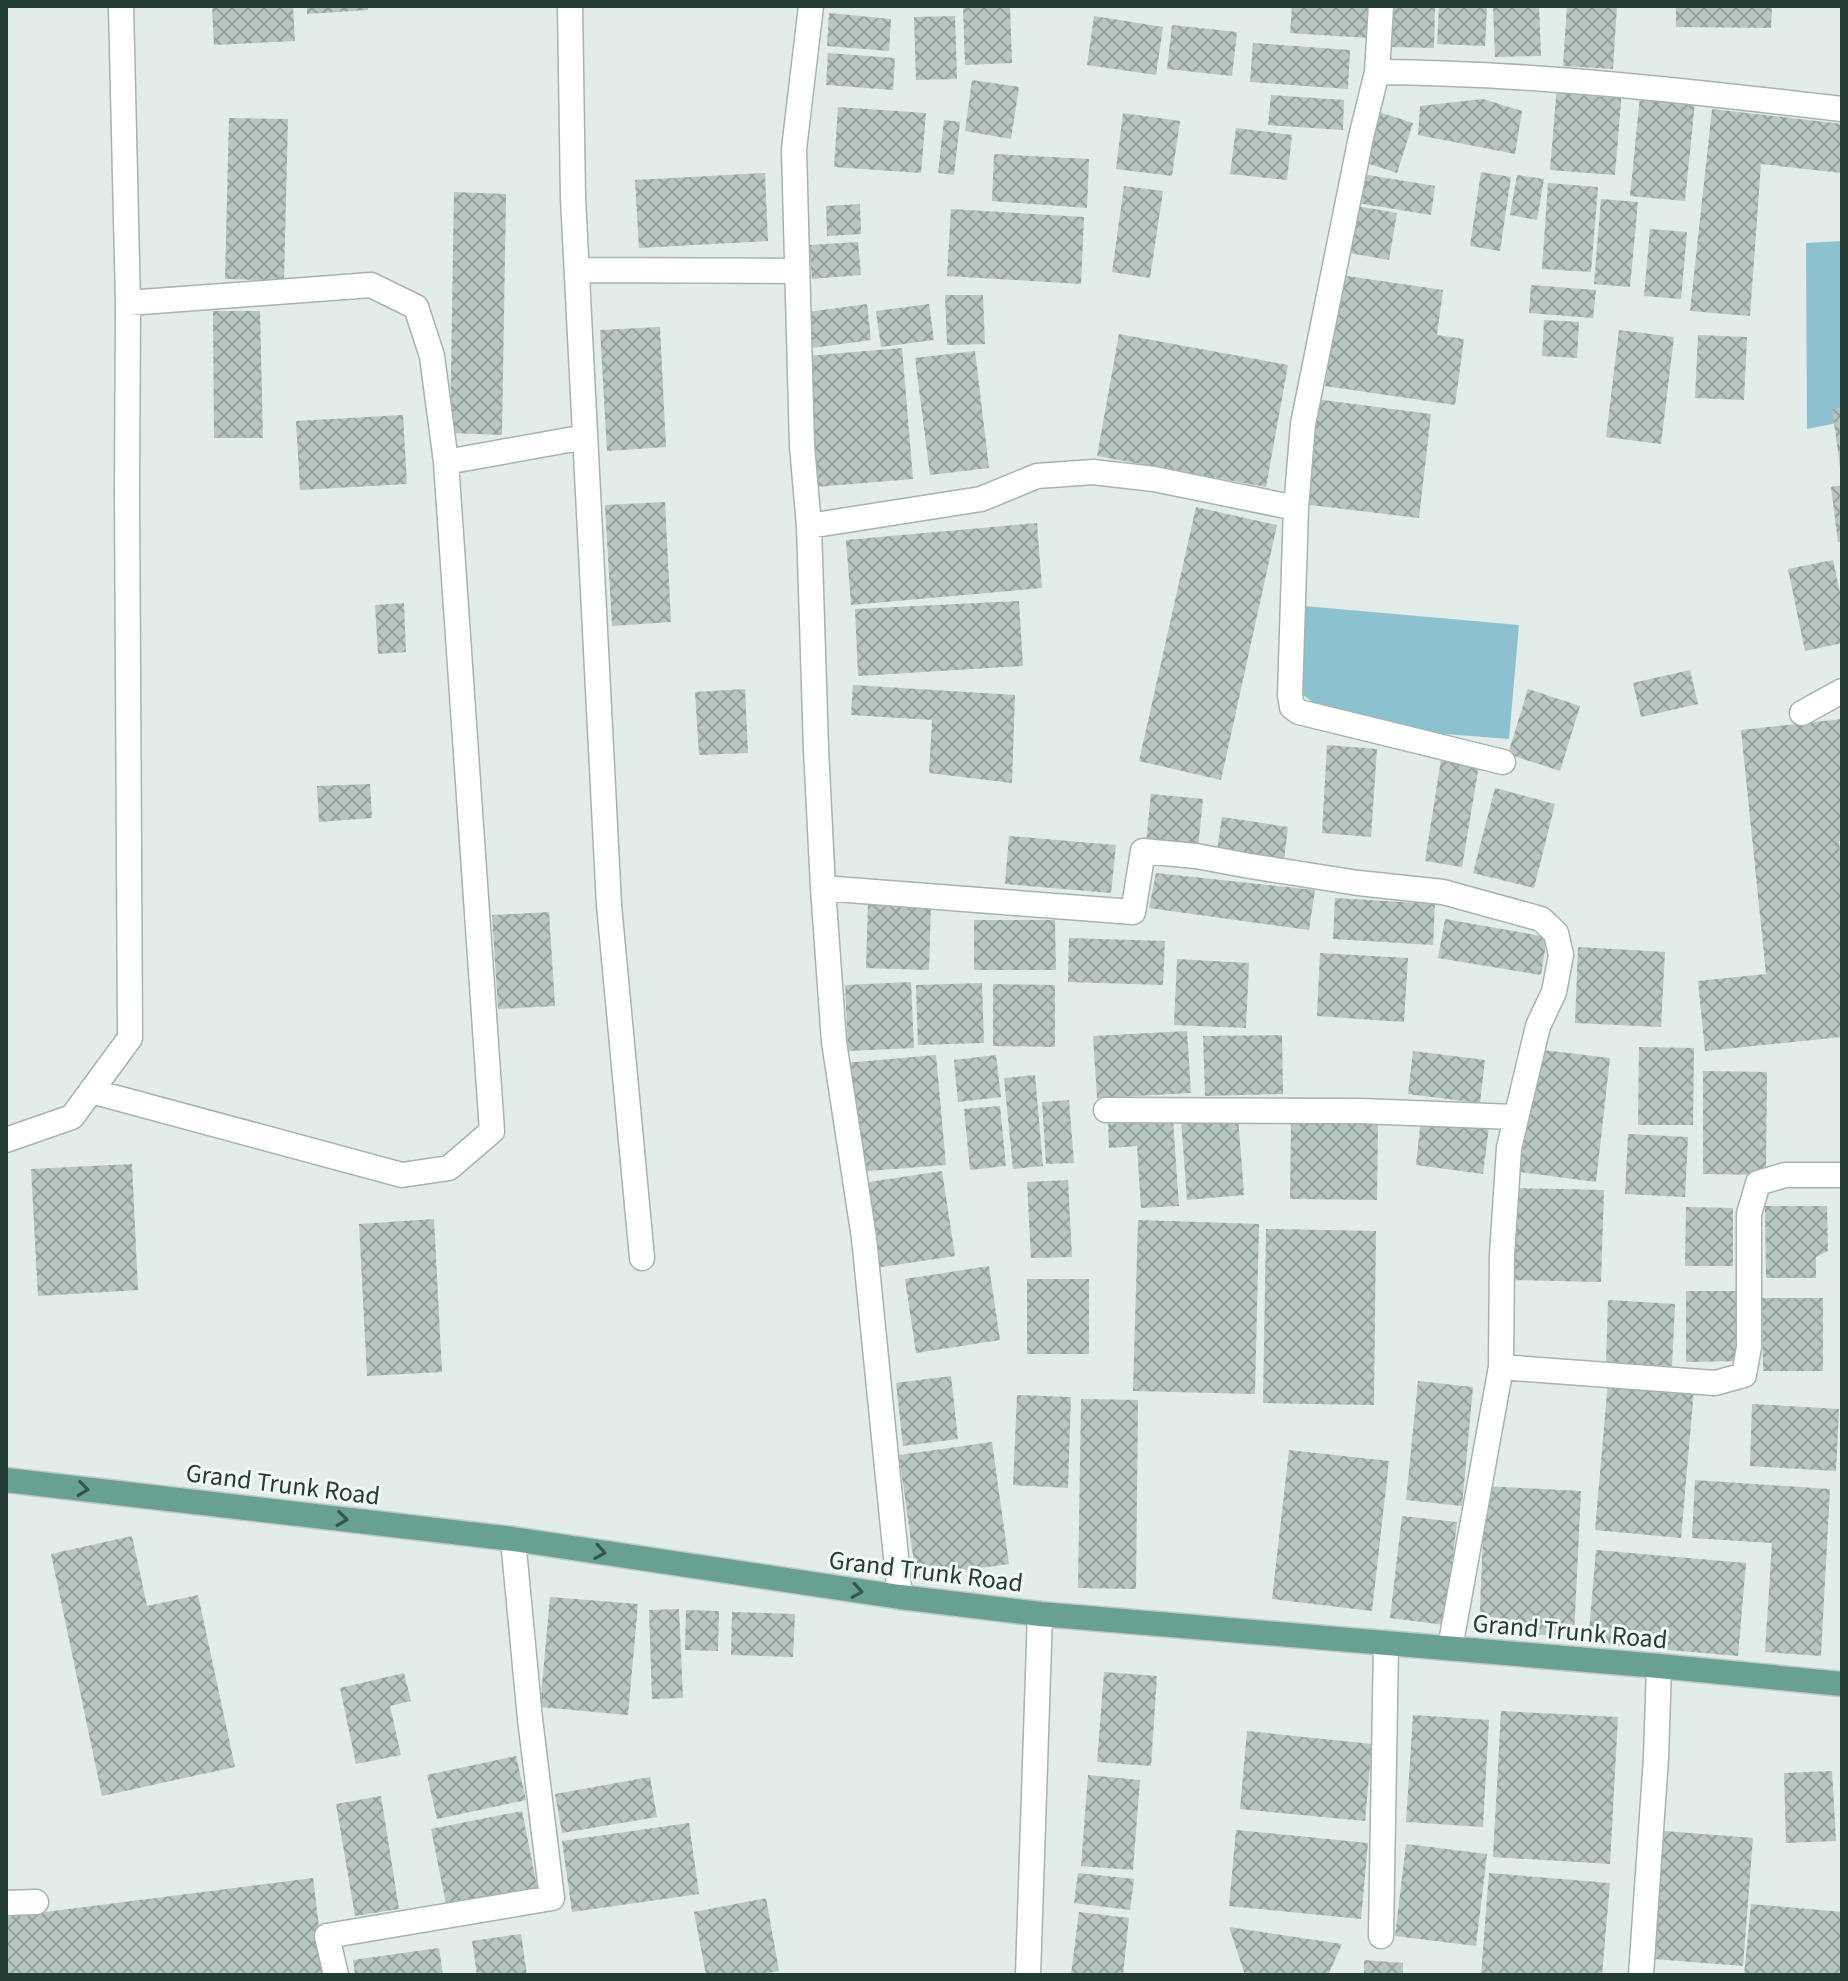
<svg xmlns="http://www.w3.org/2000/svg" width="1848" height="1981" viewBox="0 0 1848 1981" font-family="'Source Sans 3',sans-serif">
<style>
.water{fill:#8cc1cf}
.building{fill:url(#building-cross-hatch)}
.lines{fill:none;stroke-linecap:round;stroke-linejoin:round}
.lane-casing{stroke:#a5b4af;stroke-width:27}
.street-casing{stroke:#a5b4af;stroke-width:27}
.primary-casing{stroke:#c1c8c7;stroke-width:27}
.lane{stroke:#fff;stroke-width:24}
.street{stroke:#fff;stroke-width:24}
.primary{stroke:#68a094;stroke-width:24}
.oneway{stroke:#34554e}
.labels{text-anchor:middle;stroke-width:6;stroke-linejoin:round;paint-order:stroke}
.street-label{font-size:26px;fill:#223c36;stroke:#f2f8f5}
</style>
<defs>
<pattern id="building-cross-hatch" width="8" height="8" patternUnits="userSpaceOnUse" patternTransform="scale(2)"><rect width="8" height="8" fill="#b7c6c1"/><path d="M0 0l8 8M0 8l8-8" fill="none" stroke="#94a29e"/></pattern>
</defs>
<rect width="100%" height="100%" fill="#e2ece8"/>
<!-- water -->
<path class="water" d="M1842,241V422L1807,429L1806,243Z
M1293,605L1519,625L1509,739L1343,726L1302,694Z"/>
<!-- building -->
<path class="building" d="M212,6H293L295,41L214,45Z
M307,6H368V10L307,14Z
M963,6H1010L1012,63L965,65Z
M1292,6H1370L1368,38L1290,33Z
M1389,6H1435L1434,48L1388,47Z
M1439,6H1487L1485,46L1437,44Z
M1493,6H1539L1541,56L1495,57Z
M1567,6H1617L1613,69L1563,66Z
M1676,6H1772L1771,28L1676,27Z
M829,13L891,19L889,51L827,46Z
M955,16L957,79L916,80L914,17Z
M1094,16L1163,27L1156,75L1087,65Z
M1172,25L1237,32L1232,76L1167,69Z
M1253,43L1350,50L1348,89L1250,82Z
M828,53L895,58L893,90L826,85Z
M972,80L1019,87L1011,139L965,131Z
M1557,85L1622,90L1615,175L1550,170Z
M1271,95L1344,100L1343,130L1268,125Z
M1640,96L1695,102L1685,201L1630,196Z
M1483,99L1522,111L1515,154L1418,135L1420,106Z
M838,107L926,113L921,173L834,167Z
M1712,109L1842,124V173L1761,164L1750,316L1690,311Z
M1376,111L1413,123L1397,173L1360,161Z
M1123,113L1180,121L1172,176L1116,169Z
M229,118L288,119L284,281L225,279Z
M944,120L960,122L954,175L938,173Z
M1236,128L1292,135L1287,180L1230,174Z
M994,154L1089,159L1087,208L992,201Z
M1481,172L1511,177L1500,251L1470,246Z
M765,173L768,241L639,248L635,180Z
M1356,173L1435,186L1431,215L1351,202Z
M1517,175L1544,179L1537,220L1510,215Z
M1548,183L1598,187L1591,272L1542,269Z
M1124,186L1163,191L1150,278L1112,272Z
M454,192L506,194L502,435L450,433Z
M1601,199L1638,202L1630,287L1594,284Z
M860,204L861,234L827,236L826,206Z
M1351,205L1397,213L1389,260L1343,252Z
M951,209L1084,217L1081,284L947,276Z
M1650,229L1687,232L1681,299L1644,296Z
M858,242L861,275L812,279L809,245Z
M1340,275L1443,290L1437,335L1464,339L1455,405L1325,386Z
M1531,285L1596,290L1593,318L1529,313Z
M945,295H983L985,344L947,345Z
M867,304L871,340L812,348L808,312Z
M929,304L934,340L881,347L876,311Z
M213,311H260L263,438H214Z
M1544,320L1579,322L1577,358L1542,356Z
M660,327L666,447L607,451L600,330Z
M1619,330L1674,337L1661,444L1606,437Z
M1119,334L1288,365L1266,487L1097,456Z
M1698,335L1747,337L1744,400L1695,398Z
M902,348L913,479L816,487L806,356Z
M975,351L989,468L930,475L915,358Z
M1315,399L1431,414L1419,518L1302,504Z
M1842,408V466H1840L1832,409Z
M403,415L407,484L300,490L296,421Z
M1842,485V541L1838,542L1831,487Z
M665,502L671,622L612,626L605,505Z
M1196,507L1277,525L1221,780L1139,761Z
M1037,523L1042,588L851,605L846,540Z
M1833,560L1842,602V643L1805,651L1788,569Z
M1019,601L1023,666L858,676L855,609Z
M404,603L406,652L378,654L375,605Z
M1690,670L1698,704L1641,717L1633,683Z
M853,685L1015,695L1012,783L929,773L932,720L851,715Z
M745,689L748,753L699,755L695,692Z
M1528,689L1580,706L1560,771L1508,754Z
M1842,719V841H1839L1842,872V1037L1705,1051L1698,981L1766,974L1741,730Z
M1327,745L1377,749L1371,837L1322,833Z
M1442,753L1480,759L1462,867L1425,861Z
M370,784L372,818L319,822L317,786Z
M1495,788L1555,804L1534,888L1473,873Z
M1151,794L1203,799L1198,848L1146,843Z
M1222,817L1288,827L1284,860L1217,850Z
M1009,836L1116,845L1111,893L1005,884Z
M1156,873L1315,890L1309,930L1149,908Z
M1335,898L1435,904L1433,945L1333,939Z
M868,901L931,903L929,970L866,968Z
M549,912L555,1006L498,1009L492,915Z
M1445,919L1547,937L1541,975L1438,958Z
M974,920H1055L1056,970H974Z
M1069,938L1165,941L1163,985L1068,982Z
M1578,947L1665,952L1661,1027L1575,1023Z
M1320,953L1408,958L1404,1022L1317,1016Z
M1177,959L1249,963L1246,1028L1174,1025Z
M911,982L914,1048L848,1051L845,985Z
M982,983L984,1043L918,1045L916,985Z
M993,984L1055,985V1047L993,1046Z
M1187,1031L1191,1093L1097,1098L1093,1036Z
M1282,1035L1283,1094L1205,1096L1203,1036Z
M1639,1047L1694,1048L1693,1125H1638Z
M1535,1049L1610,1058L1596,1182L1520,1172Z
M1413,1051L1485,1060L1480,1103L1408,1094Z
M936,1055L946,1165L855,1172L845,1063Z
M996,1055L1001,1097L958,1102L954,1060Z
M1703,1071L1767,1072L1766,1175L1703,1174Z
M1035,1075L1043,1166L1013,1169L1004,1078Z
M1069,1100L1074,1163L1046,1164L1042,1102Z
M1000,1106L1006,1166L970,1170L964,1109Z
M1238,1116L1244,1195L1187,1200L1181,1120Z
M1421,1118L1489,1127L1483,1174L1416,1165Z
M1173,1120L1179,1206L1141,1208L1137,1146L1109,1148L1108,1124Z
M1291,1123H1378L1377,1200L1290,1199Z
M1628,1134L1688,1137L1685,1197L1625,1194Z
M132,1164L138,1290L38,1296L31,1169Z
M942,1171L955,1256L875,1268L862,1183Z
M1068,1180L1072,1257L1031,1258L1027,1182Z
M1511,1188L1604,1190L1601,1282L1509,1280Z
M1765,1206H1827L1828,1251L1816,1257V1278H1766Z
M1686,1207L1733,1208V1266H1685Z
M434,1219L442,1372L367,1376L359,1224Z
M1138,1220L1259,1224L1255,1394L1133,1391Z
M1266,1229L1376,1231L1374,1405L1263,1403Z
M989,1266L1000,1340L916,1353L905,1279Z
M1027,1279H1089V1354H1027Z
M1686,1291H1740V1361L1686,1362Z
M1762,1298H1823V1371H1763Z
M1608,1300L1675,1304L1672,1366L1606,1363Z
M951,1376L958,1439L903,1446L896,1383Z
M1418,1381L1473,1387L1462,1506L1406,1500Z
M1608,1382L1694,1390L1681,1538L1595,1530Z
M1017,1395L1071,1397L1068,1488L1013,1485Z
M1081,1399L1138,1400L1136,1589L1078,1588Z
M1752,1404L1839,1409L1836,1471L1750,1466Z
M992,1442L1009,1564L916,1577L899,1455Z
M1289,1450L1389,1461L1372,1611L1272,1599Z
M1695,1480L1830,1489L1821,1656L1765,1652L1772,1543L1692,1538Z
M1485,1486L1581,1491L1574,1636L1479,1632Z
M1402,1516L1457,1522L1445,1625L1390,1618Z
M132,1536L147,1606L198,1595L235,1767L102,1796L51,1554Z
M1596,1550L1746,1563L1738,1656L1588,1643Z
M550,1597L638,1604L628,1715L540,1707Z
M679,1609L683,1698L652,1699L649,1610Z
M686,1610L719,1611L718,1651L685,1650Z
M732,1612L795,1614L793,1657L731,1655Z
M1104,1672L1157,1676L1151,1766L1097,1762Z
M404,1673L411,1701L390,1706L401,1755L356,1764L340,1688Z
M1501,1711L1618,1717L1610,1864L1493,1857Z
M1413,1715L1489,1720L1483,1827L1406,1822Z
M1247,1731L1372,1744L1365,1821L1240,1809Z
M516,1756L526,1800L437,1819L427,1775Z
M1832,1771L1836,1841L1786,1843L1784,1773Z
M1088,1775L1140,1780L1133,1870L1081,1866Z
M650,1777L657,1817L562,1833L555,1794Z
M381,1796L399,1909L355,1916L336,1804Z
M522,1811L538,1891L447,1909L431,1829Z
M689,1823L699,1894L572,1912L562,1841Z
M1236,1830L1368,1843L1361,1919L1229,1906Z
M1664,1831L1753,1838L1743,1966L1654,1959Z
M1406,1844L1487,1854L1476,1946L1395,1936Z
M1078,1873L1134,1879L1130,1910L1074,1903Z
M1489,1873L1610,1883L1602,1975H1481Z
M313,1878L325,1975H6V1917Z
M766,1898L779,1971L757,1975H706L694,1912Z
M1751,1904L1842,1912V1975H1744Z
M1079,1912L1129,1918L1123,1975L1071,1974Z
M1229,1927L1342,1944L1328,1975H1245Z
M521,1934L527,1975H477L472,1941Z
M439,1948L443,1975H355L353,1960Z
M1364,1960L1403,1963V1975H1364Z"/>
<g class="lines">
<!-- lane casing -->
<g class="lane-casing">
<path id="lane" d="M6,1903L36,1902"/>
</g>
<!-- street casing -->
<g class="street-casing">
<path id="street" d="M570,6L573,198L609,905L642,1258
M811,6L794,149L802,446L809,526L816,749L823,888L834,1042L864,1238L900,1597
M1377,72L1381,6
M577,270L797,271
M446,462L585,437
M809,526L981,499L1037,476L1093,472L1154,479L1296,508
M1802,713L1842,691
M1503,762L1299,712L1292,707L1290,695L1296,508L1303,424L1361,137L1377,72C1532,73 1688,91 1842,109
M823,888L1133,912L1143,851L1196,856L1250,866L1358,883L1443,892L1541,919L1556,933L1561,955L1554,992L1538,1026L1509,1148L1502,1255L1501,1367L1450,1648
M91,1091L402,1175L449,1168L492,1131L446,462L432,356L416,307L371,285L128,303
M1106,1110L1360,1111L1515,1117
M6,1140L72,1117L130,1038L127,491L128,303L121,6
M1501,1367L1715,1383L1744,1375L1749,1347V1214L1758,1183L1785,1175H1842
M1381,1936L1386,1643
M336,1975L327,1936L552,1898L530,1719L513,1539
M1028,1975L1040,1614
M1641,1975L1656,1758L1659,1666"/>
</g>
<!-- primary casing -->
<g class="primary-casing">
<path id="primary" d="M6,1480L513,1539L900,1597L1040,1614L1659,1666L1842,1684"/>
</g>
<!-- lane -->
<use href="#lane" class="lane"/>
<!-- street -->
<use href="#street" class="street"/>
<!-- primary -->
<use href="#primary" class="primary"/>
</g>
<!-- one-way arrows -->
<defs><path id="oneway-chevron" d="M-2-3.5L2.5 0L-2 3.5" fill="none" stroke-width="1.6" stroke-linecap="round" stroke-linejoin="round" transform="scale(2)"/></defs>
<g class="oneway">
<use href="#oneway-chevron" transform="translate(83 1489) rotate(7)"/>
<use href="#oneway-chevron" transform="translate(342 1519) rotate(7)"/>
<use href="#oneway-chevron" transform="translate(600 1552) rotate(9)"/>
<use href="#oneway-chevron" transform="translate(857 1591) rotate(9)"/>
</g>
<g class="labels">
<!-- street labels -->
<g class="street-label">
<text transform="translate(283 1484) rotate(7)" y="9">Grand Trunk Road</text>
<text transform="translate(926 1571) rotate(7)" y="9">Grand Trunk Road</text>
<text transform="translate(1570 1631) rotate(5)" y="9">Grand Trunk Road</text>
</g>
</g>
<!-- border -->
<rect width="1848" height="1981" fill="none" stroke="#223c36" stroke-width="16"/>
</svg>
